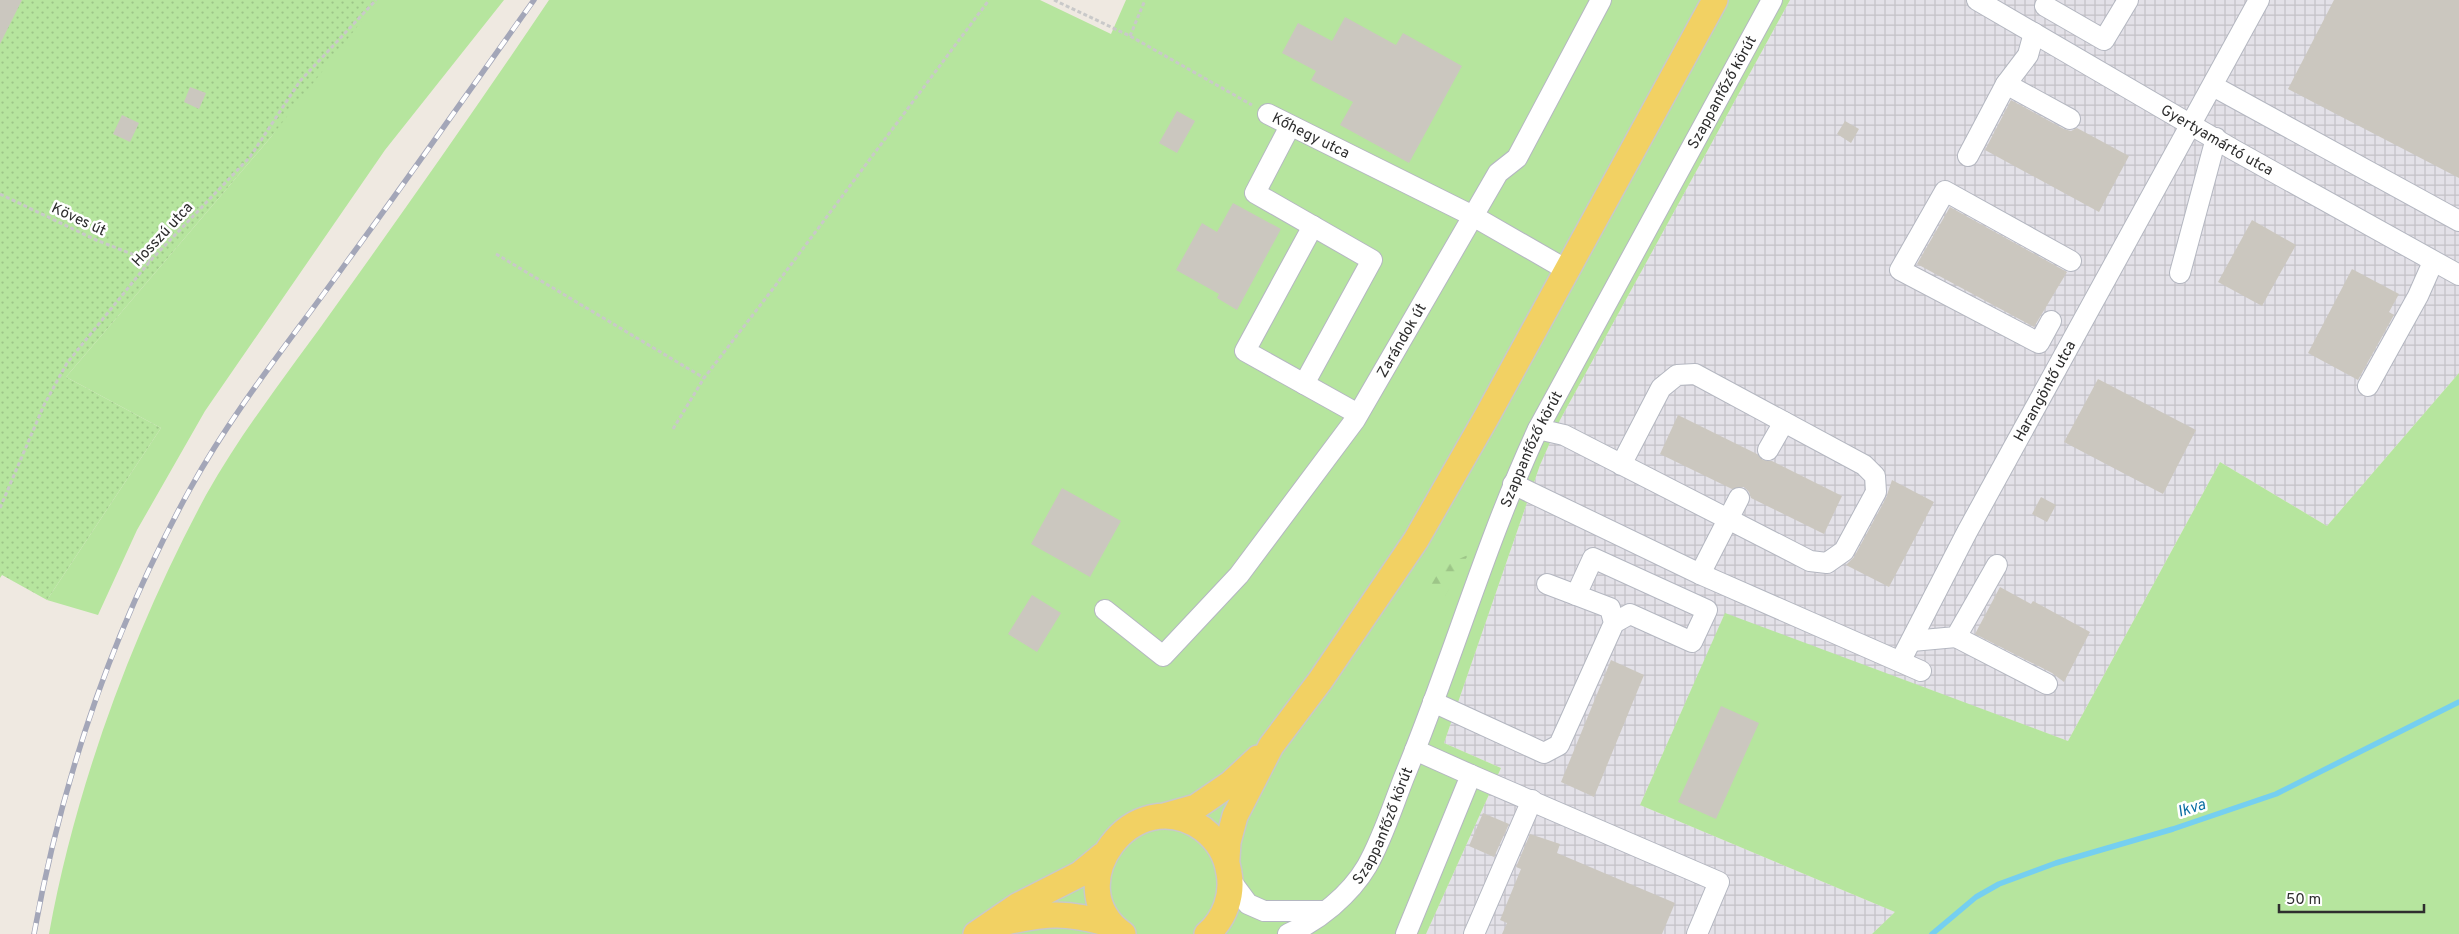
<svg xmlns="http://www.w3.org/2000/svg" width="2459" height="934" viewBox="0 0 2459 934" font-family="Overpass,sans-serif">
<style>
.industrial{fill:url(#industrial-grid)}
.grass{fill:#b6e59e}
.forest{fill:url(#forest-firs)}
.garden{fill:url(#garden-dots)}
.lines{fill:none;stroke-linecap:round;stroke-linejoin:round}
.stream{stroke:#75cff0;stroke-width:5.5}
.building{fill:#cbc7bf}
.minor-casing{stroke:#b4b7c1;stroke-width:22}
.major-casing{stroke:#c9c9c9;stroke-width:28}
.path{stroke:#c9c9c9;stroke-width:3;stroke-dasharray:4 2.5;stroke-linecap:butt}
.minor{stroke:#fff;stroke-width:20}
.major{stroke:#f2d163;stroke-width:25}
.rail-casing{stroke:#a3a6b8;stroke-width:5.5}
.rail{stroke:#fff;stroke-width:4;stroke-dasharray:11;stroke-linecap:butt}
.labels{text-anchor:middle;stroke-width:5;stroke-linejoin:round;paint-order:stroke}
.street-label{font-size:15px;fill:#2e2e2e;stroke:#fff}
.water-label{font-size:16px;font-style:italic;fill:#0d6fa3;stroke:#fff}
</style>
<defs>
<pattern id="industrial-grid" width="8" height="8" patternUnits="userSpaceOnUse" patternTransform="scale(1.25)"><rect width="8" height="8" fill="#e3e1e8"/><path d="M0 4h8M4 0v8" fill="none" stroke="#c3c1c7"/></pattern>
<pattern id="forest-firs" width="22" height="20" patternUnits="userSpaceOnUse" patternTransform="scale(1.25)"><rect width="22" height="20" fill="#b6e59e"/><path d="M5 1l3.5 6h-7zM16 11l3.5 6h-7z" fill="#9dc588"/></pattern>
<pattern id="garden-dots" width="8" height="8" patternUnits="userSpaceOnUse" patternTransform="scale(1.25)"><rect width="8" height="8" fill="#b6e59e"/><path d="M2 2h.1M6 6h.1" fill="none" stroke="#9dc588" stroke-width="1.8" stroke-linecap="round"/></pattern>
</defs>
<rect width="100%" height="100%" fill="#efe9e1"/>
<!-- industrial -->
<path class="industrial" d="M1790,0H2459V373L2327,526L2220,462L2068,741L1725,614L1640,805L1895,912L1872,934H1426L1501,768L1444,743L1540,465L1560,420Z"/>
<!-- grass -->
<path class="grass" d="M368,0H504L385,150L205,411L137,530L98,615L47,600L161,428L66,377L271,137Z
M549,0H1040L1111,34L1126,0H1790L1560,420L1540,465L1444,743L1501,768L1426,934H49C76,784 134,629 206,495C244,427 295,364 340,300C411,201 481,101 549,0Z
M2459,373V934H1872L1895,912L1640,805L1725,613L2068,741L2220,462L2327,526Z"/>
<!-- forest -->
<path class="forest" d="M1468,555L1445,596L1429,588L1436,569Z"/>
<!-- garden -->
<path class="garden" d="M0,0H378L271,137L66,377L161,428L47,600L2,575L0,578Z"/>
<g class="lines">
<!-- stream -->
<path class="stream" d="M1932,934L1976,897L1999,884L2056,863L2173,829L2276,794L2459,702"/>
</g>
<!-- building -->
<path class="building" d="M0,0H22L0,44Z
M2334,0H2459V178L2288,89Z
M1345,17L1396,45L1403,33L1462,66L1409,163L1340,125L1353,102L1311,80L1316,71L1282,53L1298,23L1332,41Z
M190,87L206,93L199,109L184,102Z
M2011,100L2064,129L2071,131L2077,128L2129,156L2099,212L1985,150Z
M1177,111L1195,121L1177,153L1159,143Z
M122,115L139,123L130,142L113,134Z
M1845,121L1859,129L1851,143L1837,134Z
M1233,203L1281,229L1237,310L1217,298L1219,294L1176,270L1202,223L1217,232Z
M1950,207L2067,272L2034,327L1917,264Z
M2252,220L2296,245L2262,306L2218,282Z
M2352,269L2399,294L2389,312L2394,315L2358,380L2308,353Z
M2098,379L2196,430L2163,494L2064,442Z
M1678,415L1757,454L1763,460L1772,461L1842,496L1824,534L1751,498L1749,492L1744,487L1732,489L1660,454Z
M1892,480L1934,502L1889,587L1846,565L1854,557L1886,498Z
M1062,488L1121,521L1090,577L1031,544Z
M2041,497L2056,505L2047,522L2032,514Z
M2000,587L2031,604L2033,601L2090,632L2064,682L2052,673L1975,634Z
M1032,595L1061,613L1037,652L1008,634Z
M1611,660L1644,675L1594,797L1561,782Z
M1721,706L1759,723L1716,819L1678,802Z
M1483,813L1509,824L1494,857L1469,846Z
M1530,834L1560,844L1557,853L1675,903L1662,934H1502L1507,923L1500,920L1521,869L1516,867Z"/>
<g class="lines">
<!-- minor casing -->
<g class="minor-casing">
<g id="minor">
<path id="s1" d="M1977,0L2234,150L2459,275"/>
<path d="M2045,6L2104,40L2128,0"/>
<path d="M2006,84L2070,119"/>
<path d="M2213,86L2459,221"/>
<path id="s2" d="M1268,114L1473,216L1567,270"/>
<path d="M1290,126L1255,193L1372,260L1304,384"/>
<path d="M1968,156L2006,84L2028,55L2034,33"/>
<path d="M1313,226L1245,351L1358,414"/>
<path d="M2180,273L2216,138"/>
<path d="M2051,321L2039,343L1900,270L1945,191L2071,261"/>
<path d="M2368,386L2418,296L2433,262"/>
<path d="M1538,429L1564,435L1810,561L1827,563L1844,551L1876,492L1875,476L1864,465L1695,374L1677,375L1661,388L1621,465"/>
<path d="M1768,450L1784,422"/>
<path d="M1513,484L1700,574L1921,671"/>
<path d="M1700,574L1739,498"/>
<path d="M1547,584L1576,595"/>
<path id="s3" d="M1105,610L1163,656L1239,575L1355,420L1498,173L1517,158L1601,0"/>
<path d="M1956,637L2047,684"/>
<path d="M1912,641L1956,637L1997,565"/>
<path id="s4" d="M1901,660L1967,532L2259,0"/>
<path d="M1433,702L1544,753L1559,745L1614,623L1630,614L1692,642L1707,610L1593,558L1576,595L1610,608L1614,623"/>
<path d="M1471,775L1719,882L1697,934"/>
<path d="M1231,881L1248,904L1264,911H1324"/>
<path id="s5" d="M1288,934C1318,921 1350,895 1367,866C1383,838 1393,805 1405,775C1452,661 1486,541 1538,429L1772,0"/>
<path d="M1406,934L1471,775L1415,750"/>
<path d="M1474,934L1532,800"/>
</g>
</g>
<!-- major casing -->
<g class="major-casing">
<path id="major" d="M1164,816L1196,807L1231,783L1258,758
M1227,859L1228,842L1235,816L1271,746L1320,681L1416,540L1486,418L1715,0
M1002,923C1045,913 1068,911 1112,925
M976,934L1017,906L1080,874L1103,855
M1123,934C1056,886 1133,779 1203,829C1218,841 1226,854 1229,873C1233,895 1225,919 1207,934"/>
</g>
<!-- path -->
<path class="path" d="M1054,0L1130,36L1252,105
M1130,36L1145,0
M0,194L96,240L150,261
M496,254L704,378
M673,429L704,378L772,290L989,0
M0,508L44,405L67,363L150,261L250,157L300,81L376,0"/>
<!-- minor -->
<use href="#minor" class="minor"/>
<!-- major -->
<use href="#major" class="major"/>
<!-- rail casing -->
<g class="rail-casing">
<path id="rail" d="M34,934C62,779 114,627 190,489C234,409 293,337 346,263C410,176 471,88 534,0"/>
</g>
<!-- rail -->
<use href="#rail" class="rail"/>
</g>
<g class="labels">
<!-- street labels -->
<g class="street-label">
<text dy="5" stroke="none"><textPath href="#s5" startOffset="959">Szappanfőző körút</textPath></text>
<text dy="5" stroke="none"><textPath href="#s2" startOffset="48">Kőhegy utca</textPath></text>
<text dy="5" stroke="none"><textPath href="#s1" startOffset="278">Gyertyamártó utca</textPath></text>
<text transform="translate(79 219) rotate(25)" y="5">Köves út</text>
<text transform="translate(162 234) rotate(-47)" y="5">Hosszú utca</text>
<text dy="5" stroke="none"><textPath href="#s3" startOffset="471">Zarándok út</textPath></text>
<text dy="5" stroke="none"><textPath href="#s4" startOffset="305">Harangöntő utca</textPath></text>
<text dy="5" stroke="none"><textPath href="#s5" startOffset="554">Szappanfőző körút</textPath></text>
<text dy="5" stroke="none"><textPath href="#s5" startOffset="149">Szappanfőző körút</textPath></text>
</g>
<!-- water labels -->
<g class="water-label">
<text transform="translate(2191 807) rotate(-18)" y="6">Ikva</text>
</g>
</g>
<!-- scale -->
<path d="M2279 904v8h145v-8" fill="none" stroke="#2e2e2e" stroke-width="2.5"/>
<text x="2286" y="904" font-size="15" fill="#2e2e2e" stroke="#ffffff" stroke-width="4" paint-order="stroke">50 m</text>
</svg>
